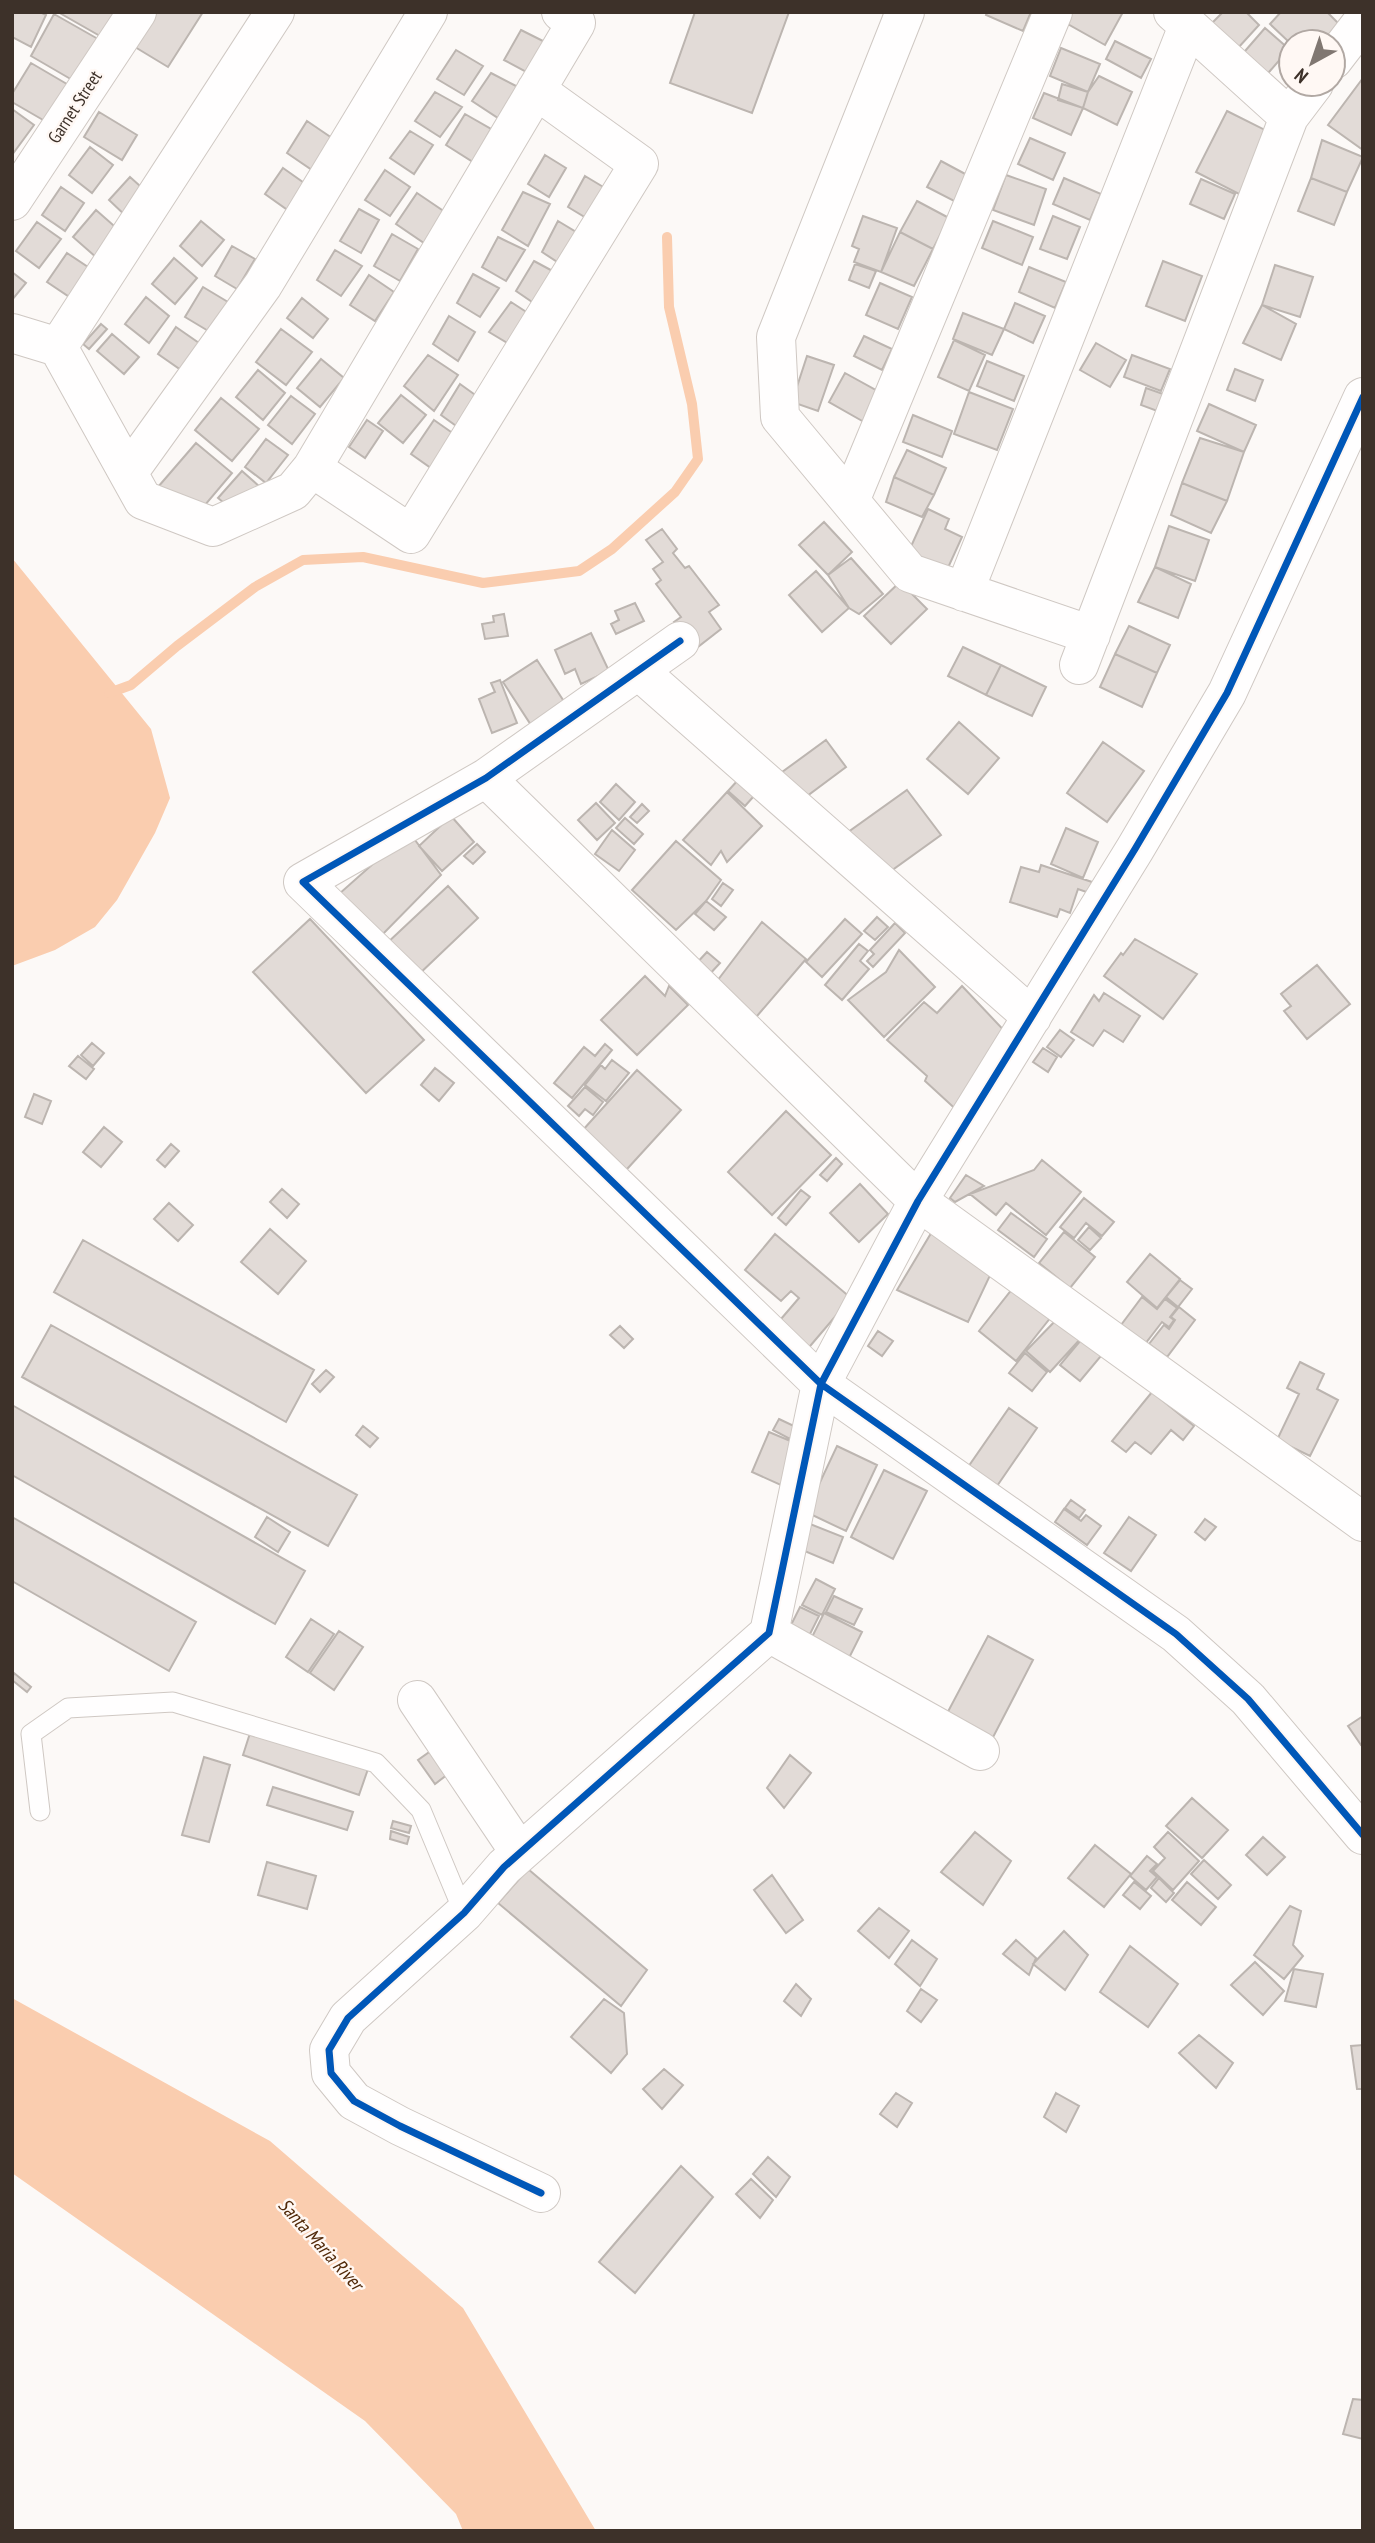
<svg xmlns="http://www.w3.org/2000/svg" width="1375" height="2543" viewBox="0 0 1375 2543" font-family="'PT Sans Narrow',sans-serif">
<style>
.water{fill:#facdaf}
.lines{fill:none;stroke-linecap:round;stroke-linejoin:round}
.stream{stroke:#facdaf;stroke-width:10}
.building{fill:#e2dbd7;stroke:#bcb5b0;stroke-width:2}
.lane-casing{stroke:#cfc8c3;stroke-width:21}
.street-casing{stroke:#cfc8c3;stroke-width:40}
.lane{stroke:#fffefe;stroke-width:19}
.street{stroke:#fffefe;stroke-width:38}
.cycleway-casing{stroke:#fff8f4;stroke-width:11}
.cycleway{stroke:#0057b8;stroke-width:7}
.labels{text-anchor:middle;stroke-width:5;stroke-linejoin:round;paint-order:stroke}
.street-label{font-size:18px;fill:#3d3129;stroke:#fff8f4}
.water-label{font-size:19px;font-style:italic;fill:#512909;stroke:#fff8f4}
</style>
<rect width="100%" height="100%" fill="#fcf9f7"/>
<!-- water -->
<path class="water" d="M12,558L151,729L170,798L155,833L117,900L95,927L55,950L12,966Z
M12,1998L270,2141L463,2308L596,2531H463L456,2514L365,2421L12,2173Z"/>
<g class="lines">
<!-- stream -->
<path class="stream" d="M109,693L131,685L177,646L255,587L303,560L363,557L483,583L579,571L612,549L675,492L698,459L692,404L669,307L667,237"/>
</g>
<!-- building -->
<path class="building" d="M12,12H40L46,15L31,47L12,37Z
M58,12H115L100,36Z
M150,12H203L168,67L130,44Z
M695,12H789L752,113L670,83Z
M987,12H1031L1023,31L986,15Z
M1069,12H1123L1105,45L1066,23Z
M1223,12H1246L1259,25L1238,48L1212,23Z
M1281,12H1327L1343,28L1329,42H1291V44L1270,24Z
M54,14L98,39L74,81L31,56Z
M1265,28L1289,49L1263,79L1239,58Z
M521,30L547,43L530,74L504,60Z
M1115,41L1151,59L1141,78L1106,59Z
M1061,48L1100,64L1088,92L1050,76Z
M456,50L483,66L464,95L437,79Z
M31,63L72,87L50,124L12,102V94Z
M491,73L518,87L498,118L472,101Z
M1099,76L1132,92L1117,125L1083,108L1088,92Z
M1363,78V150L1328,125Z
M1062,84L1088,92L1083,108L1058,100Z
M435,92L462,107L440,137L415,121Z
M1044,93L1083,108L1071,135L1033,118Z
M12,109L34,125L12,155Z
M1227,111L1273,134L1241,195L1196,172Z
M99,112L137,135L122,160L84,137Z
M465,114L491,129L473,162L446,145Z
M307,121L332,138L312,170L287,153Z
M410,131L433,145L414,174L390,158Z
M1030,138L1065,153L1053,180L1018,164Z
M1322,140L1363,157L1347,192L1311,178Z
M90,147L113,165L92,193L69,175Z
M545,155L566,168L549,197L528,184Z
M941,161L969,176L956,202L927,187Z
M283,168L307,185L289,211L265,194Z
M385,170L410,187L390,216L365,200Z
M1006,175L1046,189L1034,225L993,210Z
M585,176L610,191L593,222L568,207Z
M130,177L149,194L128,218L109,200Z
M1064,178L1101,194L1090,220L1053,204Z
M1311,178L1347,192L1334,225L1298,211Z
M1201,179L1235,194L1224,219L1190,204Z
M61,187L84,203L65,231L42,215Z
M523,192L550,204L528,246L502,230Z
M417,193L445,212L424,243L396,224Z
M917,201L949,218L933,249L900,232Z
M359,209L379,220L361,253L340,241Z
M96,210L121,232L97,258L73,237Z
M863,216L897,228L881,272L854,262L859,249L852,246Z
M1053,216L1080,227L1067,259L1040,249Z
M201,221L224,240L202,266L180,246Z
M558,221L581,235L565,267L542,252Z
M993,221L1033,237L1022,265L982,248Z
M37,222L61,239L39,268L16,251Z
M900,232L933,249L914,286L881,272Z
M392,234L418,249L400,281L374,266Z
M498,237L525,250L506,281L482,267Z
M232,246L255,259L237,289L215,276Z
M335,250L362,266L341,296L317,280Z
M67,253L91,269L71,298L47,282Z
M174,258L197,278L175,304L152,284Z
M534,261L560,275L541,308L516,291Z
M1163,261L1202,276L1185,321L1146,306Z
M855,264L876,271L869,288L849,280Z
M1275,265L1313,277L1300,317L1262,305Z
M1029,267L1066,282L1055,308L1019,292Z
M12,272L26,283L12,300Z
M473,274L499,288L480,317L457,303Z
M369,275L394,292L375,321L350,305Z
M880,283L912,297L898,329L866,315Z
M203,287L228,302L210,332L185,317Z
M146,297L169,316L149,343L125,324Z
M302,298L328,319L313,338L287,318Z
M511,302L534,317L514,347L489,332Z
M1015,303L1045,316L1033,343L1004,329Z
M1262,305L1296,324L1281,360L1243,343Z
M963,313L1004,329L992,355L953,339Z
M449,316L475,332L458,361L433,344Z
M101,324L107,329L89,349L83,344Z
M176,327L199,343L181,370L158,354Z
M281,329L312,352L286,385L256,362Z
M112,334L139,357L124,374L97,351Z
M864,336L892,349L882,370L854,356Z
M954,340L985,355L969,391L938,377Z
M1096,343L1126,360L1110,387L1080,370Z
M428,355L458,375L434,411L404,386Z
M1132,355L1170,369L1161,391L1124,377Z
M807,356L834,365L818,411L792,402Z
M321,359L344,378L320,407L297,388Z
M987,361L1024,376L1014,401L977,386Z
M1235,369L1263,380L1255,401L1227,390Z
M258,370L285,393L263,420L236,397Z
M845,373L881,393L864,422L829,402Z
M460,384L485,402L466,433L441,415Z
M1146,388L1166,395L1160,412L1141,405Z
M969,392L1013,409L997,450L954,434Z
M401,395L426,415L403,443L378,423Z
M291,396L315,414L292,444L268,425Z
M221,398L259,429L232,461L195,430Z
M1209,404L1256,425L1244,452L1197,431Z
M913,415L952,431L942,457L903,442Z
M367,420L383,431L365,458L349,447Z
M434,420L461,439L438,473L411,454Z
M1200,438L1244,452L1227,501L1182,483Z
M266,439L288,455L266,483L245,467Z
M196,443L232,473L194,518L158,487Z
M907,450L946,468L934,495L894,477Z
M242,471L260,487L237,514L218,498Z
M894,477L934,495L922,517L886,502Z
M1182,483L1227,501L1211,533L1171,515Z
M928,509L949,519L945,529L962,537L947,570L908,553Z
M824,522L852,552L828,575L799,545Z
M1169,526L1209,540L1195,581L1155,567Z
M662,529L677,549L673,553L685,568L689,566L719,605L709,612L721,629L694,650L674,622L681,617L656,584L661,580L653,569L663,562L646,540Z
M851,558L883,594L859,614L849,608L828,575Z
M1155,567L1191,584L1178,618L1138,602Z
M816,571L849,608L822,632L789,595Z
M900,582L927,609L891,644L864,616Z
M635,603L644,621L616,634L611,624L619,620L615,611Z
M504,614L508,636L485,639L482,624L494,622L493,616Z
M1129,626L1170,645L1157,673L1115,654Z
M591,633L609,671L581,684L575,669L565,674L555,650Z
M963,647L1001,665L986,695L948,676Z
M1115,654L1157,673L1142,707L1100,687Z
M537,660L565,703L531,725L503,682Z
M1001,665L1046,687L1032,716L986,695Z
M500,680L517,723L492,733L479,699L495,692L491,683Z
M959,722L999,758L968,794L927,759Z
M826,740L846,767L799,802L778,775Z
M1103,742L1144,771L1107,822L1067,793Z
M738,780L754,796L745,806L728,791Z
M616,784L635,802L619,820L600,802Z
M907,790L941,835L877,881L844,835Z
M727,792L762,826L727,862L721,851L711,865L683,840Z
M596,803L615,823L597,840L578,820Z
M642,804L649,811L637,823L630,817Z
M451,816L474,842L442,871L419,846Z
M625,818L643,834L634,844L616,828Z
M1066,828L1098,842L1083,878L1051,864Z
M612,830L635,850L619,871L595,854Z
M409,832L441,875L378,939L339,894Z
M676,841L721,880L706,901L676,930L632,890Z
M477,844L485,852L473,864L464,856Z
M1041,865L1095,883L1092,894L1078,889L1070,913L1060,909L1057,917L1010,902L1021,867L1039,872Z
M723,883L733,890L721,906L712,899Z
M448,886L478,918L416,977L385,945Z
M706,901L726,917L714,930L695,914Z
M877,917L888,927L875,940L864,931Z
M310,919L424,1040L366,1093L253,972Z
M845,919L862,934L822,977L806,962Z
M762,922L806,959L751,1023L711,989Z
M895,923L905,933L873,967L867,961L874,954L870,950Z
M1135,939L1197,974L1163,1019L1104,976L1121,953L1123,955Z
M859,944L868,951L860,961L869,969L842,1000L825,985Z
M899,950L935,987L884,1037L848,1000L886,972Z
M707,952L720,963L707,977L694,966Z
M1317,965L1350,1004L1307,1039L1284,1011L1291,1006L1281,994Z
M645,976L665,996L669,986L688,1005L637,1055L601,1020Z
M962,986L1013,1040L962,1115L925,1081L927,1076L887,1040L924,1002L937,1013Z
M1104,993L1140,1016L1123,1042L1104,1030L1093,1046L1071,1032L1094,995L1099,1001Z
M1060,1030L1074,1040L1061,1057L1047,1047Z
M92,1043L104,1053L93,1066L81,1055Z
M605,1044L612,1050L572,1098L554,1083L584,1047L595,1056Z
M1043,1048L1057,1057L1048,1072L1033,1062Z
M78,1056L94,1069L86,1079L69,1066Z
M612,1060L629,1073L606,1101L585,1085L601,1065L605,1069Z
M435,1068L454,1083L439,1101L421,1085Z
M637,1070L681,1110L617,1180L573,1141Z
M585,1087L603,1102L593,1115L585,1109L579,1116L568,1106Z
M34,1094L51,1101L42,1124L25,1117Z
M786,1111L831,1155L772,1215L728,1172Z
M104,1127L122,1142L101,1167L83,1152Z
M171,1144L179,1151L165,1167L157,1160Z
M836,1158L842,1164L827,1181L820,1175Z
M1042,1160L1081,1192L1046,1235L1006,1203L996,1215L970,1194L1034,1170Z
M966,1175L984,1186L955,1202L950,1198Z
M860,1184L888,1214L859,1242L830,1213Z
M282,1189L299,1204L287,1218L270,1202Z
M801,1190L810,1197L786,1225L778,1218Z
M1084,1198L1114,1222L1102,1236L1086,1223L1074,1238L1060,1227Z
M169,1203L193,1225L178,1241L154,1219Z
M1011,1213L1047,1239L1034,1257L998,1230Z
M1089,1227L1101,1238L1090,1250L1078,1240Z
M270,1229L306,1261L278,1294L241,1262Z
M933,1230L993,1269L968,1322L897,1290Z
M1064,1232L1095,1257L1070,1288L1039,1263Z
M775,1234L851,1298L805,1352L775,1326L799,1298L791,1291L781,1301L745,1270Z
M83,1240L314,1370L286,1422L54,1292Z
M1150,1254L1180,1279L1157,1308L1127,1282Z
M1180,1280L1192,1289L1178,1307L1166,1297Z
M1013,1288L1051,1317L1016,1361L979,1331Z
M1142,1297L1157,1309L1165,1299L1177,1308L1170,1317L1174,1320L1169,1327L1162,1322L1145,1344L1121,1325Z
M1179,1307L1195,1320L1167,1357L1149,1344L1164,1325L1169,1329L1175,1320L1171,1317Z
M1060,1316L1083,1336L1050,1372L1026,1351Z
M51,1325L357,1495L328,1546L22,1377Z
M620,1326L633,1339L624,1348L610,1335Z
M878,1331L893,1341L882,1356L868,1346Z
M1086,1334L1106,1350L1080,1381L1060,1365Z
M1025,1353L1047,1372L1032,1391L1009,1373Z
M1300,1362L1324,1374L1317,1389L1338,1400L1310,1456L1277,1440L1299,1394L1287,1388Z
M326,1370L334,1377L320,1392L312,1384Z
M1152,1392L1194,1426L1183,1440L1171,1430L1151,1454L1135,1442L1126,1452L1112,1441Z
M12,1405L305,1571L275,1624L12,1475Z
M1009,1408L1037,1428L995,1489L966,1470Z
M779,1419L796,1427L790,1439L773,1430Z
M363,1426L378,1438L370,1447L356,1435Z
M769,1432L800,1445L783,1486L752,1472Z
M837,1446L877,1465L846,1531L806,1512Z
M884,1470L927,1491L893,1559L851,1537Z
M1071,1500L1085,1510L1079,1518L1065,1508Z
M1064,1509L1081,1521L1086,1515L1101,1526L1087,1545L1055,1522Z
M12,1517L196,1622L169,1671L12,1581Z
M267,1517L290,1532L278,1552L255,1537Z
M1129,1517L1156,1535L1131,1571L1104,1553Z
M1205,1519L1216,1527L1205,1540L1195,1532Z
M805,1522L843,1537L833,1563L795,1547Z
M816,1579L835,1589L822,1615L802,1605Z
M834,1596L862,1609L854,1625L826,1612Z
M800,1607L819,1616L805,1644L786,1635Z
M824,1613L862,1632L847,1662L809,1643Z
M311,1619L334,1634L308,1672L286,1657Z
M339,1631L363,1647L334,1690L310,1673Z
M988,1636L1033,1660L989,1745L943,1721Z
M14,1673L31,1687L27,1692L12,1680Z
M1363,1716V1744L1361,1745L1348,1726Z
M251,1730L368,1769L359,1795L243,1755Z
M435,1748L452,1771L435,1784L418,1760Z
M790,1755L811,1773L784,1808L767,1788Z
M204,1757L230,1765L209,1842L182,1835Z
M273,1787L353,1812L347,1830L267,1805Z
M1192,1798L1228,1830L1202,1858L1166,1826Z
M393,1821L411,1826L409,1833L391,1828Z
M391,1831L409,1837L407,1844L390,1839Z
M975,1832L1011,1861L983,1905L941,1872Z
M1168,1832L1199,1861L1173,1890L1153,1871L1165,1858L1154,1847Z
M1263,1837L1285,1857L1267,1875L1246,1855Z
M1095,1845L1131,1874L1104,1907L1068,1878Z
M1147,1856L1157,1864L1150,1871L1157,1877L1146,1890L1130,1876Z
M1204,1860L1231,1885L1218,1899L1191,1874Z
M267,1862L316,1876L307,1909L258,1895Z
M528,1869L647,1970L621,2006L498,1903Z
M772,1875L803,1920L786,1933L754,1890Z
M1159,1878L1174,1893L1166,1902L1151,1888Z
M1134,1882L1151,1896L1140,1909L1123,1895Z
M1187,1882L1216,1907L1201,1925L1172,1900Z
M1290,1906L1301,1911L1293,1945L1303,1956L1284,1979L1254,1955Z
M879,1908L909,1931L889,1958L858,1931Z
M1064,1931L1088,1955L1065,1990L1033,1964Z
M912,1940L937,1959L920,1986L895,1964Z
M1016,1940L1036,1958L1029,1975L1003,1954Z
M1130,1946L1178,1984L1148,2027L1100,1992Z
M1255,1962L1284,1991L1263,2015L1231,1985Z
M1294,1969L1323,1974L1316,2007L1285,2001Z
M796,1984L811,1999L801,2016L784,2001Z
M921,1989L937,2000L921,2022L907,2011Z
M604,1999L624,2013L627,2054L611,2073L571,2037Z
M1199,2035L1233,2063L1216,2088L1179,2053Z
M1363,2045V2089H1357L1351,2046Z
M664,2069L683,2085L662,2109L643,2089Z
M896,2093L912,2103L897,2127L880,2114Z
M1056,2093L1079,2106L1066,2132L1044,2117Z
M768,2157L790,2177L776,2197L753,2174Z
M681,2166L713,2197L635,2293L599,2262Z
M751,2179L773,2200L760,2218L736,2194Z
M1353,2399L1363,2400V2439L1343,2434Z"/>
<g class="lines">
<!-- lane casing -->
<g class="lane-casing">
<path id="lane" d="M40,1811L31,1734L68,1708L173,1702L376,1763L421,1810L464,1913"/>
</g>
<!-- street casing -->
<g class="street-casing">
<path id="street" d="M905,12L776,337L780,417L910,573L1091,635
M1173,12L1289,117
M1333,60L1363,21
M12,201L137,12
M12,333L58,347L143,500L213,527L293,491L312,468L576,23L561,12
M58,347L275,12
M312,468L411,534L639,164L536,90
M128,473L263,285L428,12
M850,501L1053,12
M964,592L1188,26
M680,641L486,778L303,882L821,1384L1176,1634L1248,1699L1363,1835
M1079,665L1289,117L1314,84
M639,671L1032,1017
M486,778L918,1201L1363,1522
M769,1633L980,1751
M417,1700L520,1853
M541,2193L400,2126L354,2101L331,2073L329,2050L348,2018L464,1913L504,1867L769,1633L821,1384L918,1201L1135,849L1227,693L1363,397"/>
</g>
<!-- lane -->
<use href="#lane" class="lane"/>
<!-- street -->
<use href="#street" class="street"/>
<!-- cycleway casing -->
<g class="cycleway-casing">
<path id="cycleway" d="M680,641L486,778L303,882L821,1384L1176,1634L1248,1699L1363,1835
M541,2193L400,2126L354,2101L331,2073L329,2050L348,2018L464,1913L504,1867L769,1633L821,1384L918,1201L1135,849L1227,693L1363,397"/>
</g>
<!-- cycleway -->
<use href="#cycleway" class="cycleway"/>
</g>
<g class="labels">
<!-- street labels -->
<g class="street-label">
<text transform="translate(75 107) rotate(-57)" y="6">Garnet Street</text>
</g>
<!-- water labels -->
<g class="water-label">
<text transform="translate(321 2244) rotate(48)" y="7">Santa Maria River</text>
</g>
</g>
<!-- border -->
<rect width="1375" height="2543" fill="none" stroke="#3d3129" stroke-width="28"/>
<!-- north arrow -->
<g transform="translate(1312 63) rotate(220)"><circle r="33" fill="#fff8f4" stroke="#b1a8a3" stroke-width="2"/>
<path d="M0-5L12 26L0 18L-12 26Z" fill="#807771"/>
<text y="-10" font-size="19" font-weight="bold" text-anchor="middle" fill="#3d3129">N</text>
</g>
</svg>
